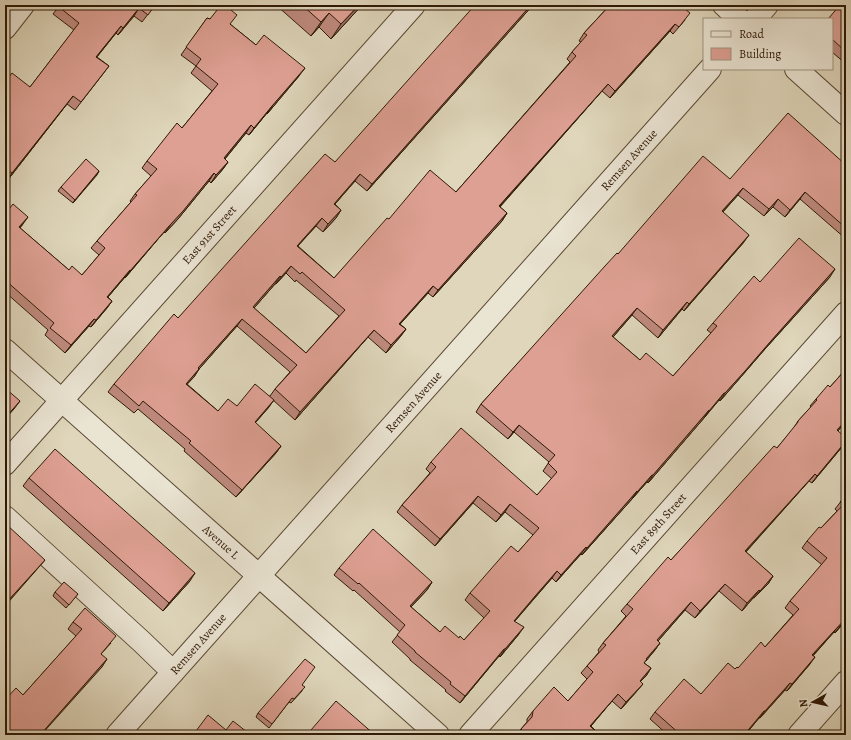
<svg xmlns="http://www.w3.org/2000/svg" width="851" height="740" viewBox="0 0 851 740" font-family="Alegreya,serif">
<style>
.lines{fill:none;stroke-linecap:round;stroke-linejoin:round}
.minor-casing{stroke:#5a4833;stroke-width:24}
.minor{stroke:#eae4d3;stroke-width:22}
.wall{fill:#bf8a7e;stroke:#2e1906;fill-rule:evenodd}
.shaded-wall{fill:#9b7067;stroke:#2e1906}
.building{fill:#dea093;stroke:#2e1906;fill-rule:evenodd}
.labels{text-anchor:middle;stroke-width:4;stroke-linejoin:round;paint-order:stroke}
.street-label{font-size:12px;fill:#2e1906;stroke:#eae4d3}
</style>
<rect width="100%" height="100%" fill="#dfd6bb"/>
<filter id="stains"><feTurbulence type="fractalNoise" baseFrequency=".005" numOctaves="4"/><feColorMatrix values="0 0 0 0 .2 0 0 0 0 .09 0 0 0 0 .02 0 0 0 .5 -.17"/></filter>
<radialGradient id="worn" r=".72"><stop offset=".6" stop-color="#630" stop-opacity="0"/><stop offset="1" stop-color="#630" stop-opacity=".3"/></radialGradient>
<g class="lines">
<!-- minor casing -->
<g class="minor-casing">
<g id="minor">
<path d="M724,5L739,19"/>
<path d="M755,19L767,5"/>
<path d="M5,28L23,5"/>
<path d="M796,69L846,114"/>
<path id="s1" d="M5,350L438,735"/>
<path id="s2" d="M5,464L414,5"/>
<path d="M5,517L142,642L173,672"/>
<path id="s3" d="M117,735L710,69"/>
<path id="s4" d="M470,735L846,313"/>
<path d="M799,735L846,682"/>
</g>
</g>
<!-- minor -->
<use href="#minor" class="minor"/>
</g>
<!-- wall -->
<path class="wall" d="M60,5H155L142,22L134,16L118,35L116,33L97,57L109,66L103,74L75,110L67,104L7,181L5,179V82L30,87L74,30L53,14Z
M276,5H362L331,39L319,27L311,36Z
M533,5L367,191L355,181L335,204L341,210L336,218L323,232L316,226L298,246L334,278L389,219L456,192L570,62L567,59L572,52L581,42L579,41L584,33L609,6V5H680L685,20L673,34L670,31L610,98L602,91L500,207L507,213L502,221L433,297L428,293L400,324L406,329L400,337L386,353L368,337L295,420L273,400L269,407L255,423L281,446L276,453L236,497L184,451L185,449L138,409L134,413L108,392L114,384L178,318L335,162ZM286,273L295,282L296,280L339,316L306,353L254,308L275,284H276ZM237,326L290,372L275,389L270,396L237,406L218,411L187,384L194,377L199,369Z
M846,5V64L832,52V19Z
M207,18L210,19L230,24L256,45L299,76L267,114V113L249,135L246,133L225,159L228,162L223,169L211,183L209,181L178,219L165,233L164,232L125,278V277L108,297L112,301L107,308L91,327L89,326L65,353L45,335L48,330L5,292V214L23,224L20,228L69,270L82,275L99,255L91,248L97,241L131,202L130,201L135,194L151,176L142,168L147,161L182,128L212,91L191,73L196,66L181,55Z
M846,165V239L800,199L785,217L773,207L764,216L738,195L723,212L744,242L684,311L682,309L658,338L632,315L613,337L640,360L673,376L711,333L707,330L713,323L760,282L830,277L765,349L740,378L720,401L719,400L704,418L648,483L647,482L632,499L582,555L581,554L556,582L552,578L531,602L514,622L519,634L500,657L499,656L460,703L445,691L446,690L410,660V659L392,642L400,632L354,590L353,591L334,575L339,568L432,582L427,590L411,607L440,632L464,640L484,618L465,600L470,593L518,552L533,535L505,512L496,522L473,503L435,546L397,512L402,505L430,473L426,469L431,462L537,495L552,479L543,471L549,462L514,432L508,439L476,412L481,404L618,254L730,179Z
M99,171L73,203L58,191L61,187Z
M846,369V421L838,431L842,447L812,483L809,481L746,552L773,576L768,584L754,598H753L742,611L719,591L695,618L685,610L658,641L660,643L655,650L644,663L651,668L646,676L640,682L637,691L621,709L612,701L591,726L600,735H517L521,729L527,722V719L533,711L568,701L587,679L581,673L599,652L598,650L603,643L626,616L621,611L627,604L671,560L777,448L793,429L798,421L811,407L810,406L816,399L830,387Z
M29,478L190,581L163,611L23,486Z
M846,495V620L835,633L834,632L813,656L810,664L787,691L785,690L760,718H759L745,735H668L650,719L655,712L701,694L735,669L738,668L765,647L793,615L785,608L790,601L822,565L802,548L807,541L821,528L837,511L835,509Z
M55,592L78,594L66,608L53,596Z
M73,622L111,643L101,654L102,667L23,695L76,636L68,629Z
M302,685V691L291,703L289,702L269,728L256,717L258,713Z
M226,730L245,735H193L196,731Z
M311,730L375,735H307Z"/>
<!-- shaded-wall -->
<path class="shaded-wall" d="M359,5H362L331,39L341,24Z
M531,5H533L367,191L372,184Z
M139,8L134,16L118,35L123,28Z
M329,13L319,27L311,36L321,22Z
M675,24L670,31L610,98L615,91Z
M121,26L116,33L91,64L96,57Z
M305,68L299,76L267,114L272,106Z
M608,84L602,91L494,213L499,206Z
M73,96L67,104L7,181L12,173Z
M272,106L267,113L249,135L254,128Z
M251,125L246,133L219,166L224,158Z
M228,162L223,169L211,183L216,175Z
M99,171L97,175L73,203L75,200Z
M214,173L209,181L178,219L165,233L170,225Z
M360,174L355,181L329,211L334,204Z
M743,188L738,195L717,218L722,211Z
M805,192L800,199L785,217L790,210Z
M778,199L773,207L764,216L769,209Z
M341,210L336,218L323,232L328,224Z
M507,213L502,221L433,297L438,290Z
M28,217L23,224L14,234L19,227Z
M322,218L316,226L291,253L297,246Z
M170,225L164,232L125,278L130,271Z
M749,235L744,242L684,311L689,304Z
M291,266L286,273L276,284L281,277Z
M835,269L830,277L765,349L740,378L720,401L725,393L770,342Z
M130,270L125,277L102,304L107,297Z
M280,276L275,284L248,315L253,307Z
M433,286L428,293L394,331L399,324Z
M112,301L107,308L91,327L96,320Z
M687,302L682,309L658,338L663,330Z
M637,308L632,315L607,344L612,336Z
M94,319L89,326L65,353L71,345Z
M242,319L237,326L193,376L198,368Z
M406,329L400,337L386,353L391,345Z
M374,330L368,337L295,420L300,412Z
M199,369L194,377L181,391L186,384Z
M724,393L719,400L704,418L709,411Z
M274,400L269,407L249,430L255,422Z
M20,401L14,409L5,419V418Z
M709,410L704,418L648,483L653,475Z
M846,420V421L832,438L837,430Z
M519,425L514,432L508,439L513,432Z
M846,441L842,447L812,483L817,476Z
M281,446L276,453L236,497L242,490Z
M815,474L809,481L740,558L745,551Z
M652,475L647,482L632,499L637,492Z
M637,491L632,499L582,555L587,548Z
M478,496L473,503L435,546L440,539Z
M510,504L505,512L496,522L501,515Z
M586,547L581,554L556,582L561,575Z
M45,560L39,567L5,606V604Z
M557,571L552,578L509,628L514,621Z
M195,573L190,581L163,611L169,603Z
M773,576L768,584L754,598L760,591Z
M432,582L427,590L405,613L410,606Z
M725,584L719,591L695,618L700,611Z
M759,590L753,598L742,611L747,603Z
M691,602L685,610L652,648L657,640Z
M846,618V620L835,633L840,626Z
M839,625L834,632L807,662L812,655Z
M524,627L519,634L500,657L505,649Z
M660,643L655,650L646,661V659Z
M504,649L499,656L460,703L465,696Z
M815,657L810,664L787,691L792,684Z
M107,659L102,667L41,735H40Z
M651,668L646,676L634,688L640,681Z
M790,683L785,690L760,718L765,711Z
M643,684L637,691L621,709L626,702Z
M618,694L612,701L585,733L590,726Z
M764,711L759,718L745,735H744Z"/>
<!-- building -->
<path class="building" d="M60,5H155L148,15L139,8L123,28L121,26L96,57L109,66L81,102L73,96L12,173L5,168V82L12,73L30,87L79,23L59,7Z
M221,5H225L237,15L230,24L256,45L264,35L305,68L272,106L254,128L251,125L224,158L228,162L216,175L214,173L183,211L170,225L130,271V270L107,297L112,301L96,320L94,319L71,345L50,328L54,323L5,280V214L13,204L28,217L19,227L69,270L72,266L82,275L105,248L97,241L137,195L135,194L157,169L147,161L177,123L182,128L218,84L196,66L201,59L186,47L207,18L210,19Z
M302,5H359L341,24L329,13L321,22Z
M475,5H531L372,184L360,174L334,204L341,210L328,224L322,218L297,246L334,278L387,218L389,219L430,170L456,192L576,56L572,52L587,35L584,33L610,5H680L690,13L679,27L675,24L615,91L608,84L499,206L507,213L438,290L433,286L399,324L406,329L391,345L374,330L300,412L275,389L297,365L242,319L198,368L199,369L186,384L218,411L228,399L237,406L255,384L274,400L255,422L281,446L242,490L189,443L191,441L143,401L139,406L114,384L174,314L178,318L325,154L335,162ZM291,266L300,274L302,272L345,310L306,353L253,307L280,276L281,277Z
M840,5H846V52L832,39V19H828Z
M788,113L846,165V228L805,192L790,210L778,199L769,209L743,188L722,211L749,235L689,304L687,302L663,330L637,308L612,336L640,360L646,353L673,376L717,326L713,323L754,276L760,282L799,238L835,269L770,342L745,371L725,393H724L709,411V410L653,475H652L637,492V491L587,548L586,547L561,575L557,571L536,595L514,621L524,627L505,649H504L465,696L450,684L451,682L415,652V651L397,635L405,625L359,583L358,584L339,568L373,529L432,582L410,606L440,632L445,626L459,638L460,636L464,640L490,611L470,593L511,546L518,552L539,528L510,504L501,515L478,496L440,539L402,505L436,467L431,462L461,428L537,495L557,472L548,463L555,455L519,425L513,432L481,404L605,266L617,253L618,254L703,156L730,179Z
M86,159L99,171L75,200L61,187Z
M846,369V420L837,430L846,438V441L817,476L815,474L745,551L773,576L760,591L759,590L747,603L725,584L700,611L691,602L657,640L660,643L646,659H647L644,663L651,668L640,681L643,684L626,702L618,694L590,726L600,735H527L521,729L532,717L533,711L554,687L568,701L593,672L587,666L606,645L603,643L633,609L627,604L668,557L671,560L774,446L777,448L798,422V421L817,400L816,399L828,385L830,387Z
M5,388L20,401L5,418Z
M55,449L195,573L169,603L29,478Z
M846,495V618L812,655L815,657L792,684L790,683L765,711H764L744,735H681L655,712L684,679L701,694L728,663L735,669L737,667L738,668L761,642L765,647L799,609L790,601L827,558L807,541L819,527L821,528L843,505L840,502Z
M7,525L45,560L5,604V527Z
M64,582L78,594L69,605L55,592Z
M85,608L116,636L101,654L107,659L40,735H5V700L16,688L23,695L82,629L73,622Z
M305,659L315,667L302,685L305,687L294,699L292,698L272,724L258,713Z
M336,701L375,735H317L311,730Z
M208,715L226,730L233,721L247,732L244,735H195L198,733L196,731Z"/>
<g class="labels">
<!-- street labels -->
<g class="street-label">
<text dy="4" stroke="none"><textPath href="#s3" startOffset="770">Remsen Avenue</textPath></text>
<text dy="4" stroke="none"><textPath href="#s2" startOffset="307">East 91st Street</textPath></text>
<text dy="4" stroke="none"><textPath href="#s3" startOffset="446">Remsen Avenue</textPath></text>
<text dy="4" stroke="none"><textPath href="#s4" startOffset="283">East 89th Street</textPath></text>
<text dy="4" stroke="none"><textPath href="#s1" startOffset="289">Avenue L</textPath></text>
<text dy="4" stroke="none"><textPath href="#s3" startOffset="122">Remsen Avenue</textPath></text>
</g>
</g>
<!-- margin -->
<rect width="851" height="740" fill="none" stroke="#dfd6bb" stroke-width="20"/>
<rect x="6" y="6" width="839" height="728" fill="none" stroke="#2e1906" stroke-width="2"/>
<rect x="10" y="10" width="831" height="720" fill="none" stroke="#2e1906"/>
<!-- legend -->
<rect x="703" y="18" width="130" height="52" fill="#eae4d3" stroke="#9f9381"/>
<rect x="711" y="31" width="20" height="6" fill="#eae4d3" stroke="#9f9381"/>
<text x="739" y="38" font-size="12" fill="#2e1906">Road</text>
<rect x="711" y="48" width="20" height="12" fill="#dea093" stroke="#9f9381"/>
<text x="739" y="58" font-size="12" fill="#2e1906">Building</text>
<!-- north arrow -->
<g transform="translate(813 702) rotate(262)" stroke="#eae4d3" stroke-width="3" paint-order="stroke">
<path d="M0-3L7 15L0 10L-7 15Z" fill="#2e1906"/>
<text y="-6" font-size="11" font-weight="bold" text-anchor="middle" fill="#2e1906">N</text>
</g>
<rect width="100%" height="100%" filter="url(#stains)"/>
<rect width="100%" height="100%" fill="url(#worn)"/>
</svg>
